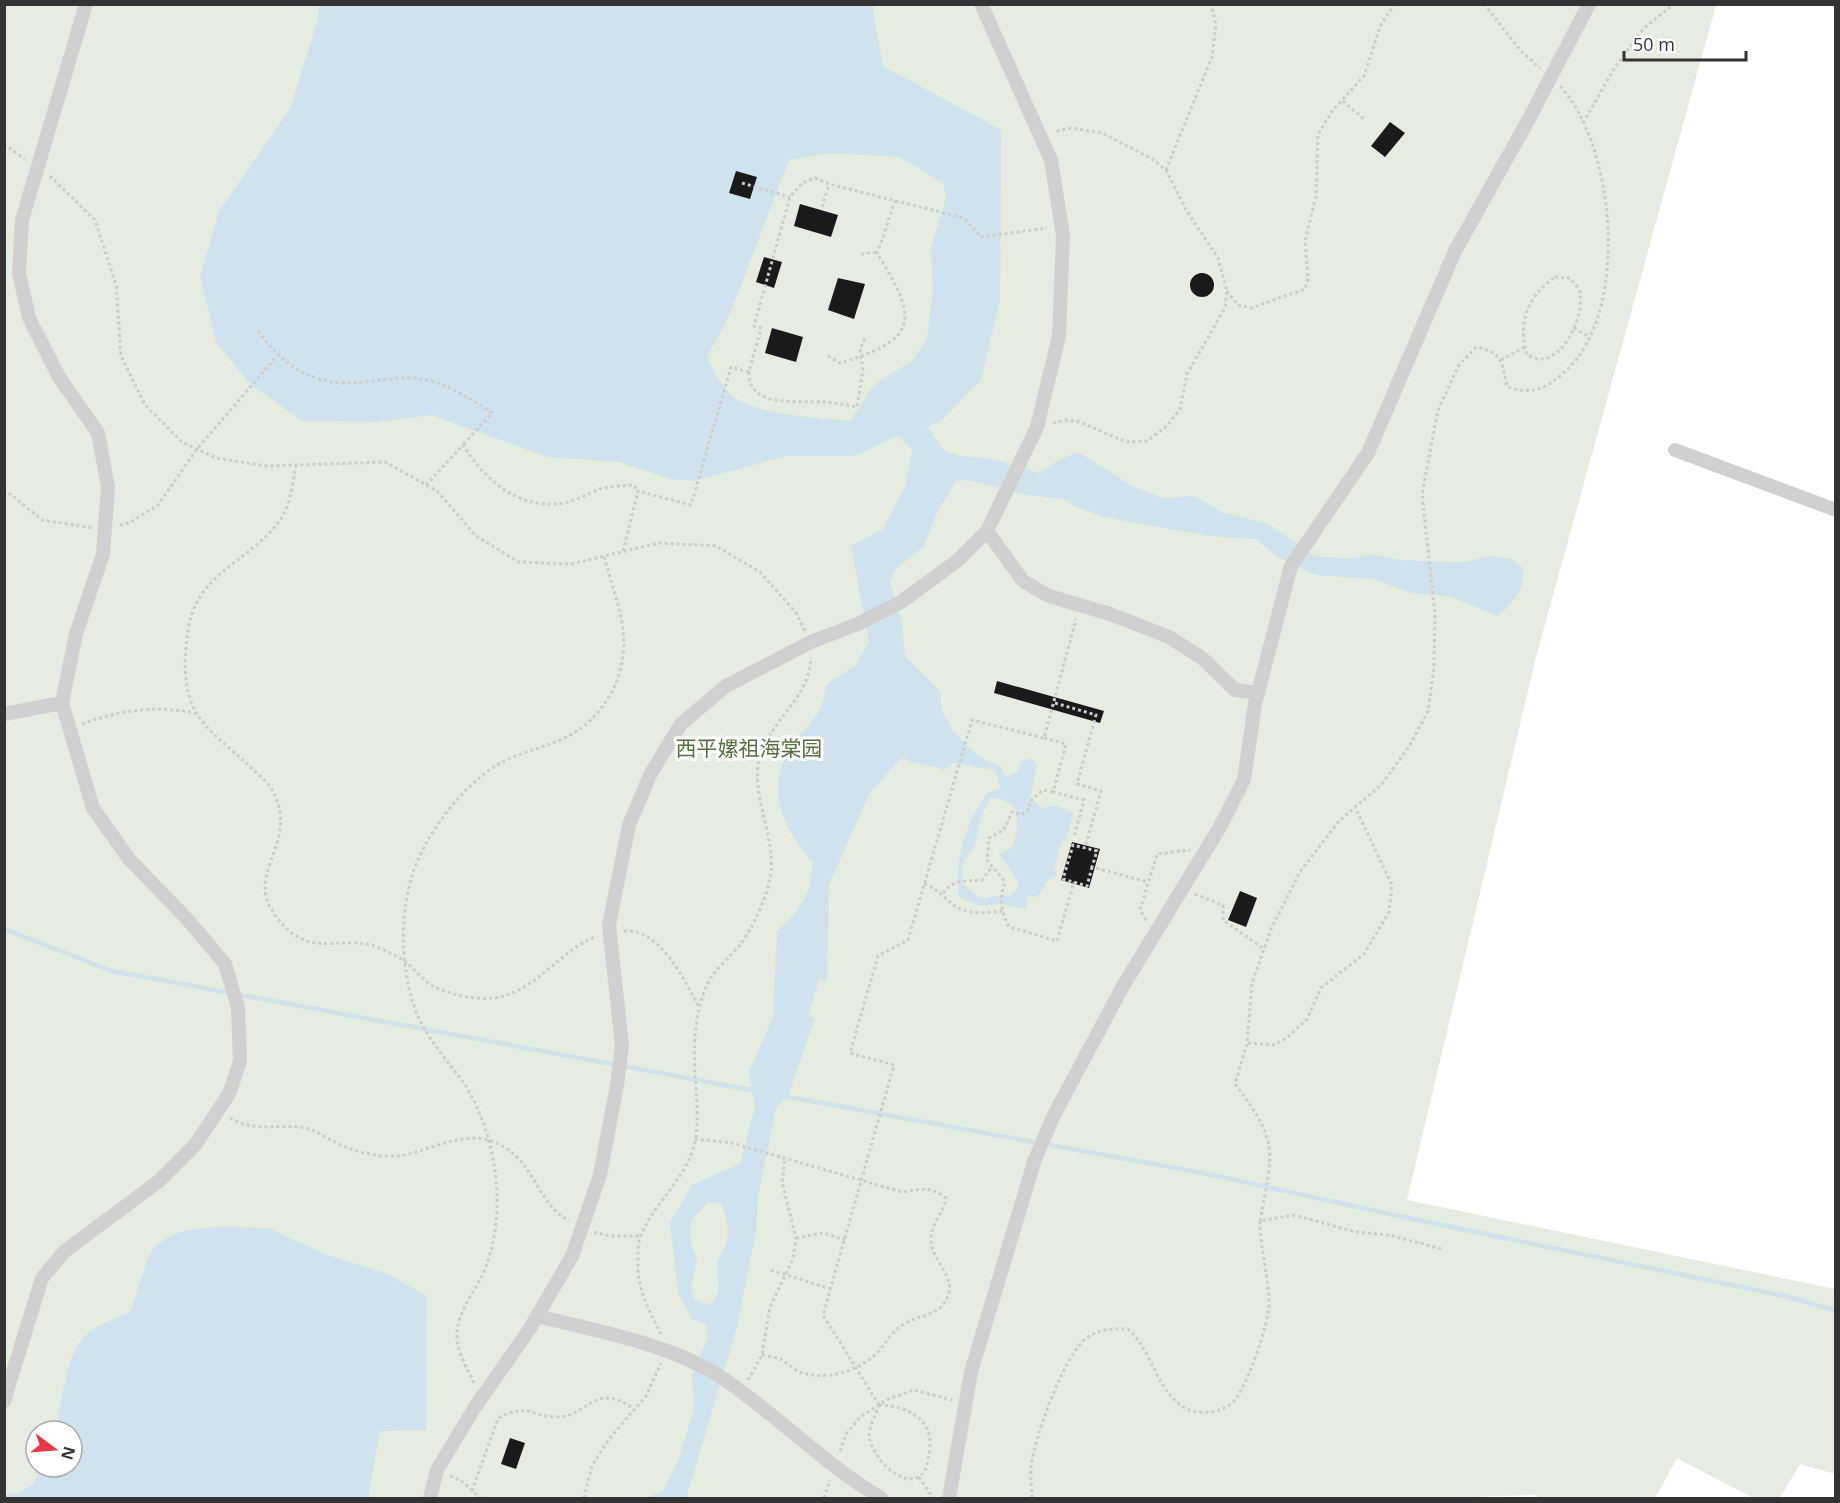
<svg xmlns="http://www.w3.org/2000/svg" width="1840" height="1503" viewBox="0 0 1840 1503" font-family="'Open Sans','Noto Sans SC',sans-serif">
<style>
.green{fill:#e6ecdf;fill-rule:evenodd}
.water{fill:#cfe2ee;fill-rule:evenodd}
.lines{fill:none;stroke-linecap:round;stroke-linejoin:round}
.stream{stroke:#cfe2ee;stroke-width:4.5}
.building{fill:#1a1a1a}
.path{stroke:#cdcdcd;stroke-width:3;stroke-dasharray:3 3;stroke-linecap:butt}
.street{stroke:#d0d0d0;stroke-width:14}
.labels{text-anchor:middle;stroke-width:6;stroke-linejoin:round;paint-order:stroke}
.park-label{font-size:21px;fill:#56703f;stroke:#fff}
</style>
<rect width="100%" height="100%" fill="#fff"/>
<!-- green -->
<path class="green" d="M5,5H1716L1536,657L1407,1200L1835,1289V1474L1800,1464L1780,1498H1753L1677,1458L1655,1498H1541L1533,1495L1438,1498H5ZM36,1431H72V1467H36Z"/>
<!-- water -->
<path class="water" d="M319,5H875L873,13L883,66L1001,130L1000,300L981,380L940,422L927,426L944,451L960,456L991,459L1040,473L1057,461L1078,452L1134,487L1163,498L1194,496L1222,512L1268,524L1315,556L1352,559L1370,554L1402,560L1449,562H1465L1488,556L1512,559L1523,568C1524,590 1514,604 1497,616L1451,597L1412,593L1373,579L1316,575L1278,557L1256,539L1208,536L1104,517L1076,507L1064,499L1028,495L968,480L956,481L937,512L924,546L896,569L890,582L902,623L905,656L941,692C936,715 963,745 980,757C986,761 994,763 1001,766L1005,776L1013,775L1020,768V762L1031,758L1037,765L1030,798L1044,809C1056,802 1063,807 1073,814L1066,841L1062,840L1054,869L1057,871L1055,877L1048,881L1037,897L1028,896L1026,909L1001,904L980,906L959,897C956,868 960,845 972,818C975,810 982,803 986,794L1000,788L996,770L953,763L944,770C930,764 916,765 902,758L870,792L829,885L827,981L819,979L808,1016L815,1018L788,1096L776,1108L758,1196L756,1232L737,1327L686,1498H646L663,1491L678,1462L694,1409L692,1375L708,1337L705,1323L692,1319L678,1293L670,1222L692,1185L740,1164L755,1107L749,1072L773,1017L777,931C801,911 810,895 813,863C783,827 764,791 791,747C798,734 812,724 819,711C823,703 825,692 827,684L855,666L869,642L851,546L882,530L905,486L913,450L897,436L854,456H787L694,481L671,479L618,462L548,457L431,415L378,422L302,421L250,384L216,342L200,276L219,211L290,109L318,19ZM831,153L900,157L943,183L946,198L931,248L933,290L927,338L913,360L873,386L850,421C817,418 771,416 740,401C725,394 714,371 707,357L730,314L789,160ZM997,798L1010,803C1021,816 1017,831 1013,846L999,854L1016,878L1019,887L1011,895L980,898L962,883L963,863L975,846L981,817L990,799ZM707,1203H721C725,1214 730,1228 727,1240C725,1249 717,1258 717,1267C718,1283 722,1288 712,1303L703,1304L694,1298L691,1287L697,1260L691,1243V1221Z
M268,1228L327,1255L386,1273L427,1296L426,1430L380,1431L368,1498H5V1494C24,1496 35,1483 43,1467H72V1431H56C61,1407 66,1354 84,1337C95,1325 114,1319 130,1313C135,1301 147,1255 153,1249C180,1220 233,1228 268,1228Z"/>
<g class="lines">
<!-- stream -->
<path class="stream" d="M4,929L112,971L757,1091
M783,1096L1203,1173L1408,1218L1785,1296L1836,1311"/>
</g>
<!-- building -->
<path class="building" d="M1390,122L1405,133L1385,157L1371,146Z
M736,171L757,177L750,199L729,193Z
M800,204L838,215L831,237L794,226Z
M764,257L782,262L774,288L756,282Z
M1190 285a12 12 0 1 1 24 0a12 12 0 1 1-24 0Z
M838,278L865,284L854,319L828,310Z
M772,328L803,337L796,362L765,353Z
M997,681L1104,711L1100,723L994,693Z
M1072,842L1100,849L1089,888L1061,880Z
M1240,891L1257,898L1246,927L1228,920Z
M510,1438L525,1443L516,1469L501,1464Z"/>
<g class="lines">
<!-- path -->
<path class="path" d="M1484,4L1521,51L1540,68
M1343,101L1364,119
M1583,123L1615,67L1644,28L1674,4
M4,144L25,159
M1166,170L1212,57L1216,25L1211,4
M50,176L95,220L116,285L121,356L145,405L182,442L216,458L267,466L385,462L437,491L476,536L519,562L571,564L659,543L716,546L760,572L796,613L805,631
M742,183L790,197
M822,207L829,184
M861,254L877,252
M1555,277L1570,278C1573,282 1579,288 1580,293C1584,314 1566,359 1540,359C1536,359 1531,356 1527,355C1517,322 1528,296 1555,277Z
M1227,291L1238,305L1251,308L1305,289L1308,279L1305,241L1316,196L1318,135L1332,111L1364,76L1381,24L1395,4
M1574,328L1590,337
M258,331C282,363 307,383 349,383C374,383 397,375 422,379C448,384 471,399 492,413L463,445
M828,356L840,363C861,356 904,346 905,317C905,296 886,270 877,252C886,234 888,217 896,199
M1501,360L1525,347
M749,372C747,409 800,400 825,402C836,403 846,405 857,407L863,370L860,349L865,338
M1053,423L1066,420L1080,422L1126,442L1147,441L1167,426L1180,409L1187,374L1225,308L1227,291L1218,258L1186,210L1166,170L1152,159L1102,133L1071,128L1054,132
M296,465C293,482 291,502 282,517C257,557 200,572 190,621C184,648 181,689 197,714C209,733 229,747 245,762C254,771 268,781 273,792C298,838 252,869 269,905C277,920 288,933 304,940C325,948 349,939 371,945C383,949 399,956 408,964C415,970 423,980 431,985C448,994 474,1000 493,998C536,993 559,950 597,936
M426,485L463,445C484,478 513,506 556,504C570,504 587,494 600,489C610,486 622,486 633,485L638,491
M4,489L42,520L93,528
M120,525L129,523L158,505L197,449L277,356
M623,551L638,491L691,505L731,367L749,372L761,328L754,326L790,197L802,183L815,178L829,184L964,218L981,237L1047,228
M1055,703L1096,715L1077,784L1101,791L1085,848
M82,724C121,710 154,705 195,713
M1044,738L1066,744L1053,792L1084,800L1074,837
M1053,792L1043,790L1029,802L1030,808L1021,815L1012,812L1004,830L989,838L987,860L1005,882C999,899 1001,911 1009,927L1057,941L1074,882
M1092,867L1087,886L1063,879L1073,845L1097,851L1092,867L1148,882
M924,884C938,889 944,898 955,906C968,915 987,913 1002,911
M943,893C955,878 965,882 982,880L992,867
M1195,894L1223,905V920L1264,949
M1146,920L1140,910L1157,854L1190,850
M624,931C660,928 685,981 699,1007
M1248,1043L1273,1045L1287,1038L1307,1019L1321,988L1364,954L1389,912L1392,885L1355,807
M230,1118C254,1133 280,1123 306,1128C316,1130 326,1138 335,1142C354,1152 375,1157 397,1156C426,1153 462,1130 491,1141C536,1157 533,1200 569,1221
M695,1139L732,1143L902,1192C920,1189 931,1186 946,1198C944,1214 930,1224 931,1241C931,1259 956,1277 948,1296C939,1318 920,1313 904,1324C893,1331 887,1341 879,1351C859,1372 826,1381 799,1372C792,1369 787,1362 780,1359C775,1357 768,1356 762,1355
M1260,1221C1273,1150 1280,1144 1235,1084L1247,1043L1252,983L1271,929L1300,872L1339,821L1382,784L1410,745L1428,711L1434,667L1435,614L1422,494L1438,410L1459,365L1476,347C1503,352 1502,363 1507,387C1531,394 1542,391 1561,375C1631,320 1617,148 1560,86
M594,1232L610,1236H640
M796,1238L823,1233L845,1240
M771,1270L831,1289
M661,1334C651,1315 637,1288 638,1266C638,1257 637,1243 641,1235C655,1202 684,1181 694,1146C699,1128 697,1106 696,1087C693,1052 693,1017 707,985C713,971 729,958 739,946C753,928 768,896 771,872C775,836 751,794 759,760C769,720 810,699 811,657
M748,1380L762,1355L770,1307L793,1259L796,1238L782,1182L785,1159
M474,1383C467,1368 456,1350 457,1333C458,1312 473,1294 482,1276C493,1252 498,1221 497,1195C496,1158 485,1116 465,1085C447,1059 422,1034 413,1003C401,964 400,919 411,879C423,837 460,788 497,765C517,753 539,749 560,740C594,726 619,692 623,655C627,622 612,587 604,556
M879,1405L823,1315L894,1065L850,1053L878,956L908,940L972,720L1044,738L1076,619
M879,1405C912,1406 938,1423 928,1459C927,1465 926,1472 920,1476C900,1489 871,1455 869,1436C869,1427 876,1414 879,1405Z
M840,1451L846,1434L861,1416L888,1399L914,1390L952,1400
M450,1476L463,1482L480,1498
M919,1477L933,1498
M472,1491L498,1418C530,1402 527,1416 556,1417C588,1418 593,1380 634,1409
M584,1498L592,1465L610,1438L646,1396L661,1363
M824,1498L830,1480
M1032,1498C1032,1488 1030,1477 1031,1466C1035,1437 1064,1353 1088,1337C1100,1329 1113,1328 1128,1329C1153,1352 1154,1386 1182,1406C1195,1416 1221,1414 1233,1402C1247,1388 1269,1323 1269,1304C1269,1276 1260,1249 1260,1221L1294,1215L1356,1232L1389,1235L1442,1249"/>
<!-- street -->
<path class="street" d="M1675,450L1836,510
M987,531L1023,581L1049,596L1110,614L1169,637L1202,658L1235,690L1258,693
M4,714L62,703
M537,1316C597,1331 672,1344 724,1379C778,1416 824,1464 881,1498
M4,1401L42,1278L65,1251L159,1181L195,1145L229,1094L240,1061L238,1007L225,964L188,920L129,859L93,808L62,703L76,634L103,554L108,487L98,433L59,377L29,318L19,273L22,220L86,4
M430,1498L437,1470L475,1407L529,1330L572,1256L600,1175L617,1085L622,1046L609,925L629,825L651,773L681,724L726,686L811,642L860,623L901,602L957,561L987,531L1037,427L1059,336L1063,235L1051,160L981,4
M949,1498L971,1372L1035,1159L1054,1115L1123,986L1220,827L1244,780L1255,704L1291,566L1368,453L1455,251L1530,117L1589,4"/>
</g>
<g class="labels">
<!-- park labels -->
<g class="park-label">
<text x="749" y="756">西平嫘祖海棠园</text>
</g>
</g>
<!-- border -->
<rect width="1840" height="1503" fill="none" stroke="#333333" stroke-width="12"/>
<!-- north arrow -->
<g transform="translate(54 1449) rotate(106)"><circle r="28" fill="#ffffff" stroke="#adadad" stroke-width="1.5"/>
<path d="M0-4.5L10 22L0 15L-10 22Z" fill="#e63946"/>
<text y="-9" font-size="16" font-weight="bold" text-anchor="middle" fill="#333333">N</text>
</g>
<!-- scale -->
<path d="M1624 51v9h122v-9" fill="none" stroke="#333333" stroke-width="3"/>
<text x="1633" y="51" font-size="18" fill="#333333" stroke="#ffffff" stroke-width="4.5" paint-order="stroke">50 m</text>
</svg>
